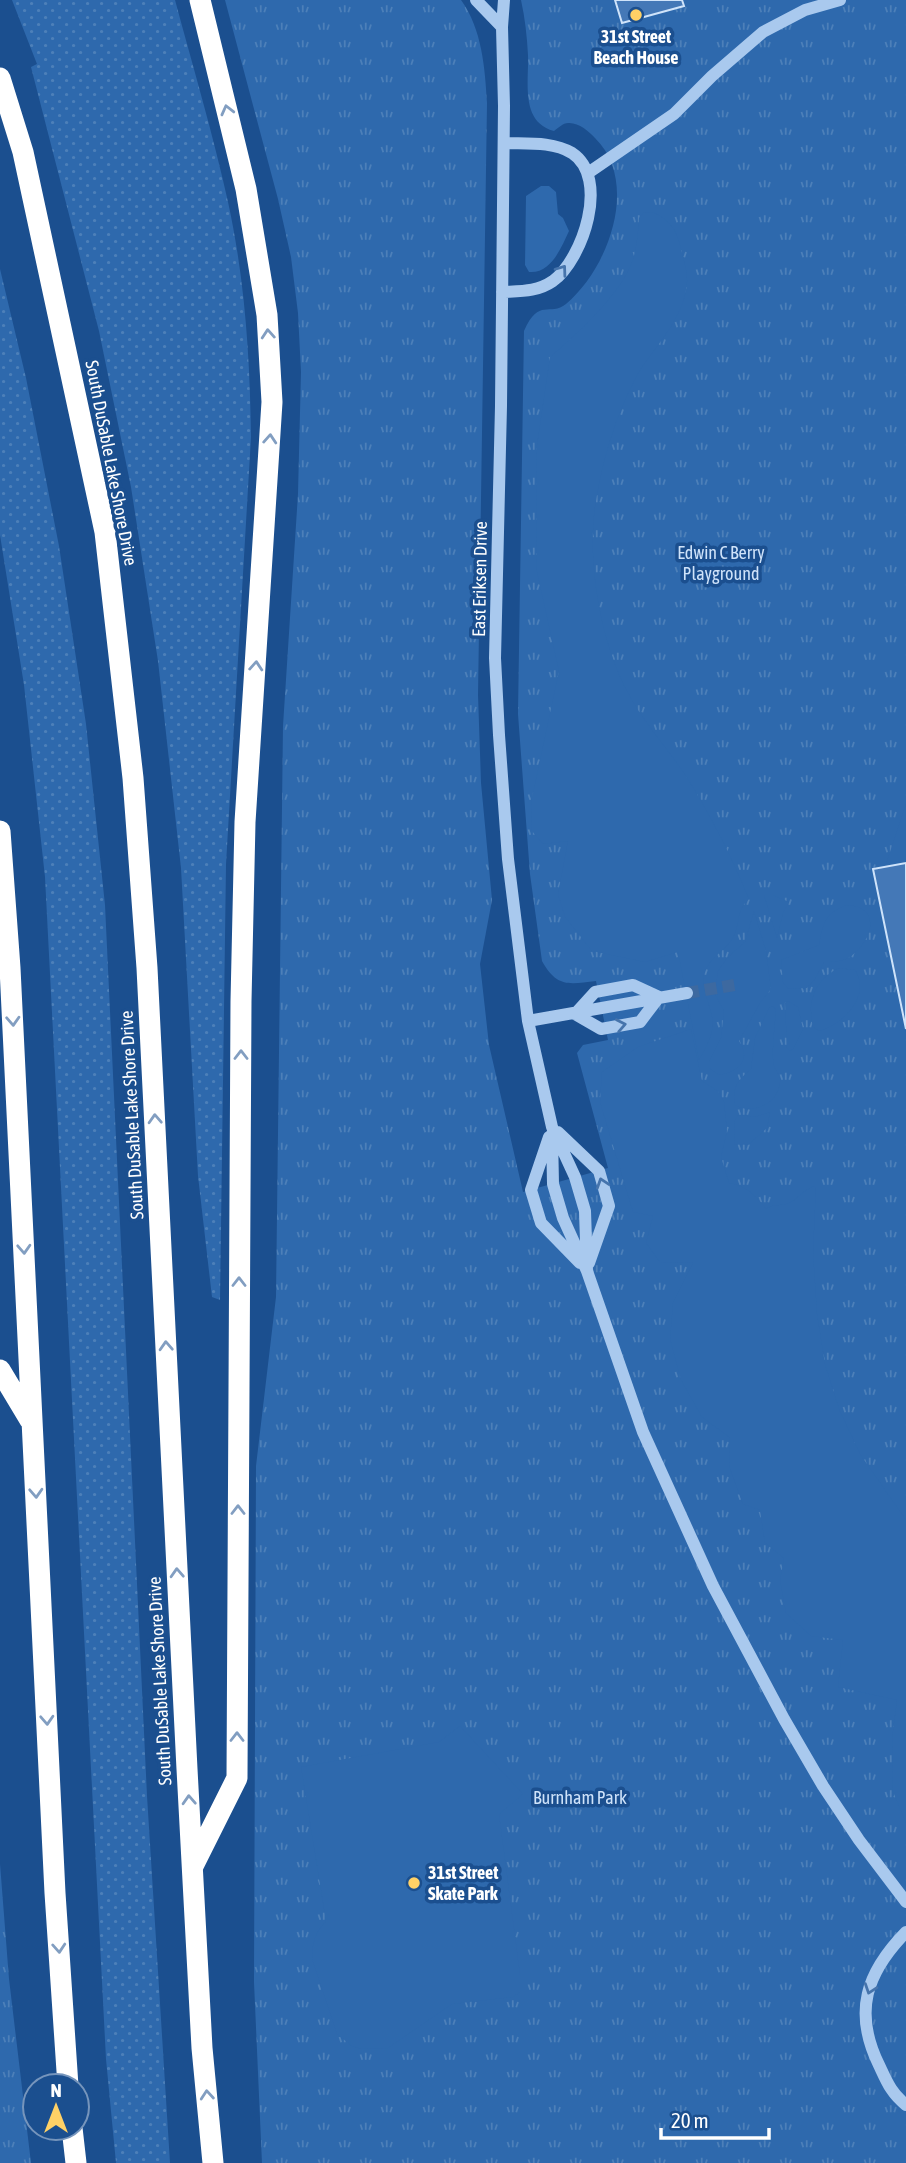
<svg xmlns="http://www.w3.org/2000/svg" width="906" height="2163" viewBox="0 0 906 2163" font-family="'Asap Condensed',sans-serif">
<style>
.grass{fill:url(#grass-dots)}
.park{fill:url(#park-tufts)}
.garden{fill:#2e69ad}
.building{fill:#4478b7;stroke:#cfe3fa;stroke-width:2}
.lines{fill:none;stroke-linecap:round;stroke-linejoin:round}
.minor-tunnel{stroke:#3d69a0;stroke-width:12;stroke-dasharray:12 6;stroke-linecap:butt}
.minor{stroke:#a9c9ee;stroke-width:12}
.highway{stroke:#fff;stroke-width:21}
.oneway{stroke:#829ec1}
.oneway2{stroke:#4674ac}
.poi-dot{fill:#ffd166;stroke:#1b4f8f;stroke-width:2.5}
.labels{text-anchor:middle;stroke-width:7;stroke-linejoin:round;paint-order:stroke}
.poi-label{font-size:18px;font-weight:bold;fill:#fff;stroke:#1b4f8f}
.street-label{font-size:18px;fill:#fff;stroke:#1b4f8f}
.park-label{font-size:18px;fill:#cfe3fa;stroke:#1b4f8f}
</style>
<defs>
<pattern id="grass-dots" width="8" height="8" patternUnits="userSpaceOnUse" patternTransform="scale(1.75)"><rect width="8" height="8" fill="#2e69ad"/><path d="M2 2h.1M6 6h.1" fill="none" stroke="#4d80b9" stroke-width="1.8" stroke-linecap="round"/></pattern>
<pattern id="park-tufts" width="24" height="20" patternUnits="userSpaceOnUse" patternTransform="scale(1.75)"><rect width="24" height="20" fill="#2e69ad"/><path d="M3 7l-1-3M5 7V3M7 7l1-3M15 17l-1-3M17 17v-4M19 17l1-3" fill="none" stroke="#4d80b9"/></pattern>
</defs>
<rect width="100%" height="100%" fill="#1b4f8f"/>
<!-- grass -->
<path class="grass" d="M12,0H175C193,67 213,134 228,202C245,280 250,358 251,437L226,864L220,1300L212,1297L198,1176L181,868L158,661L131,487L99,331L31,67L37,64Z
M0,269L26,378L59,546L86,724L105,905L147,1796L170,2163H116L106,2059L45,877L24,685L0,535Z"/>
<!-- park -->
<path class="park" d="M225,0H461C482,29 485,68 487,103L478,695L481,783L492,900L480,964L489,1045L523,1192L608,1168L577,1053L583,1045L608,1040L596,981C569,984 557,988 542,961L530,874L518,714L524,331C539,297 550,317 566,304C609,268 640,182 595,138C589,131 578,122 568,123C563,123 558,128 554,131C520,122 529,82 528,55C527,36 525,18 521,0H906V2163H262L254,1982L256,1466L276,1297L283,726L298,494L301,372L298,313L291,257L278,199Z
M0,1864L9,1979L31,2163H0Z"/>
<!-- garden -->
<path class="garden" d="M541,186H549L556,192L558,214L563,218L569,231C561,248 551,274 529,272L525,265L526,196Z
M653,212C674,223 677,232 682,253C685,265 689,277 686,290C681,320 656,346 639,372C632,384 626,397 621,410C608,441 600,475 595,507C587,564 601,643 628,693C644,723 668,749 686,776C711,816 731,855 749,899C736,911 741,918 735,933C730,948 711,956 705,971C698,990 716,1010 712,1030C710,1041 704,1051 699,1060L678,952L645,962L592,951L565,917L558,894L568,841L543,844L532,831L531,803L559,671L537,572L536,452L550,357C576,335 621,294 632,262C637,248 638,233 639,218L643,213Z
M906,804V863L885,867Z
M764,895H773L789,902L783,913L777,938Z
M847,905C886,907 869,948 846,959C838,962 832,962 824,962L815,979L807,988L788,989L783,982L781,960L819,945C823,923 825,913 847,905Z
M754,911L766,951L771,989L760,1003L739,1041C752,1060 738,1072 719,1075L709,1068V1062L721,1038L724,1011L715,994L718,971L727,958L745,942Z
M838,968L855,970C872,996 842,1025 819,1031L813,1027C807,1001 814,982 838,968Z
M788,1001L798,1007L803,1029L793,1049L790,1051L787,1048L785,1003Z
M773,1006L776,1010C775,1022 771,1057 774,1066C776,1072 781,1074 780,1082C779,1103 752,1116 735,1105C731,1088 739,1079 751,1069L755,1038L769,1008Z
M691,1029L702,1081L718,1091L724,1102L727,1131L721,1157L729,1183C746,1186 756,1195 766,1209C774,1203 780,1207 789,1203C797,1200 803,1190 814,1186L816,1188L813,1251L817,1314L825,1364L839,1409L860,1454L906,1520V1823L892,1789L893,1731L897,1700L838,1687L843,1640L811,1636L786,1613L780,1580L784,1558L765,1543L760,1510L743,1504L730,1469L729,1437L702,1417L681,1380L670,1339L673,1303L693,1263L660,1262L646,1243L653,1216L633,1212L600,1102L602,1072L638,1047Z
M770,1112L767,1128L748,1145L734,1144L735,1120L738,1115L755,1117Z
M460,1726L523,1794L499,1814L520,1975V1992L513,1997L452,2004L388,2048L362,2049L352,2046L337,2034L312,1959C312,1943 315,1933 326,1921L301,1767L439,1742Z"/>
<!-- building -->
<path class="building" d="M615,0H682L684,6L622,23Z
M615,0H682L684,6L622,23Z
M906,863V1029L873,869Z"/>
<g class="lines">
<!-- minor-tunnel -->
<path class="minor-tunnel" d="M687,993L740,984"/>
<!-- minor -->
<path class="minor" d="M476,0L502,27
M504,0L502,27L504,106L501,406L495,658L499,735L508,859L528,1021L552,1127L575,1177L585,1211L587,1271
M588,173L674,114L712,76L763,32L805,10L840,0
M502,292C521,291 537,292 553,281C583,259 610,178 572,153C552,141 525,144 504,143
M575,1014L601,1029L640,1022L659,997
M575,1014L595,992L633,985L659,997
M528,1021L687,993
M558,1132L599,1171L609,1206L589,1263
M552,1134L553,1184L563,1218L587,1271L643,1432L713,1586L784,1719L823,1786L859,1840L906,1902
M549,1137L531,1190L541,1223L580,1263
M906,1932C866,1973 853,2012 879,2065C887,2082 891,2093 906,2105"/>
<!-- highway -->
<path class="highway" d="M0,78L23,152L105,532L133,778L147,968L187,1769L202,2048L213,2163
M0,831L10,968L55,1893L68,2086
M0,1370L30,1420
M193,1866L237,1778L241,1001L245,822L272,402L267,315L246,189L200,0
M72,2128L76,2163"/>
</g>
<!-- one-way arrows -->
<defs><path id="oneway-chevron" d="M-2-3.5L2.5 0L-2 3.5" fill="none" stroke-width="1.6" stroke-linecap="round" stroke-linejoin="round" transform="scale(1.75)"/></defs>
<g class="oneway">
<use href="#oneway-chevron" transform="translate(227 110) rotate(-104)"/>
<use href="#oneway-chevron" transform="translate(268 334) rotate(-94)"/>
<use href="#oneway-chevron" transform="translate(270 439) rotate(-86)"/>
<use href="#oneway-chevron" transform="translate(256 666) rotate(-86)"/>
<use href="#oneway-chevron" transform="translate(13 1021) rotate(87)"/>
<use href="#oneway-chevron" transform="translate(241 1055) rotate(-90)"/>
<use href="#oneway-chevron" transform="translate(155 1119) rotate(-93)"/>
<use href="#oneway-chevron" transform="translate(24 1249) rotate(87)"/>
<use href="#oneway-chevron" transform="translate(239 1282) rotate(-90)"/>
<use href="#oneway-chevron" transform="translate(166 1346) rotate(-93)"/>
<use href="#oneway-chevron" transform="translate(36 1493) rotate(87)"/>
<use href="#oneway-chevron" transform="translate(238 1510) rotate(-90)"/>
<use href="#oneway-chevron" transform="translate(177 1573) rotate(-93)"/>
<use href="#oneway-chevron" transform="translate(47 1720) rotate(87)"/>
<use href="#oneway-chevron" transform="translate(237 1737) rotate(-90)"/>
<use href="#oneway-chevron" transform="translate(189 1800) rotate(-93)"/>
<use href="#oneway-chevron" transform="translate(59 1948) rotate(86)"/>
<use href="#oneway-chevron" transform="translate(207 2095) rotate(-95)"/>
</g>
<g class="oneway2">
<use href="#oneway-chevron" transform="translate(562 270) rotate(-54)"/>
<use href="#oneway-chevron" transform="translate(621 1025) rotate(-11)"/>
<use href="#oneway-chevron" transform="translate(602 1183) rotate(-108)"/>
<use href="#oneway-chevron" transform="translate(870 1989) rotate(109)"/>
</g>
<!-- markers -->
<g class="poi-dot">
<circle cx="636" cy="15" r="7"/>
<circle cx="414" cy="1883" r="7"/>
</g>
<g class="labels">
<!-- poi labels -->
<g class="poi-label">
<text x="636" y="43">31st Street<tspan x="636" dy="21">Beach House</tspan></text>
<text x="428" y="1879" text-anchor="start">31st Street<tspan x="428" dy="21">Skate Park</tspan></text>
</g>
<!-- street labels -->
<g class="street-label">
<text transform="translate(111 463) rotate(79)" y="6">South DuSable Lake Shore Drive</text>
<text transform="translate(480 579) rotate(-89)" y="6">East Eriksen Drive</text>
<text transform="translate(132 1115) rotate(-93)" y="6">South DuSable Lake Shore Drive</text>
<text transform="translate(160 1681) rotate(-93)" y="6">South DuSable Lake Shore Drive</text>
</g>
<!-- park labels -->
<g class="park-label">
<text x="721" y="559">Edwin C Berry<tspan x="721" dy="21">Playground</tspan></text>
<text x="580" y="1804">Burnham Park</text>
</g>
</g>
<!-- north arrow -->
<g transform="translate(56 2107)"><circle r="33" fill="#1b4f8f" stroke="#7695bc" stroke-width="2"/>
<path d="M0-5L12 26L0 18L-12 26Z" fill="#ffd166"/>
<text y="-10" font-size="19" font-weight="bold" text-anchor="middle" fill="#ffffff">N</text>
</g>
<!-- scale -->
<path d="M661 2128v10h108v-10" fill="none" stroke="#ffffff" stroke-width="3.5"/>
<text x="671" y="2128" font-size="21" fill="#ffffff" stroke="#1b4f8f" stroke-width="5" paint-order="stroke">20 m</text>
</svg>
